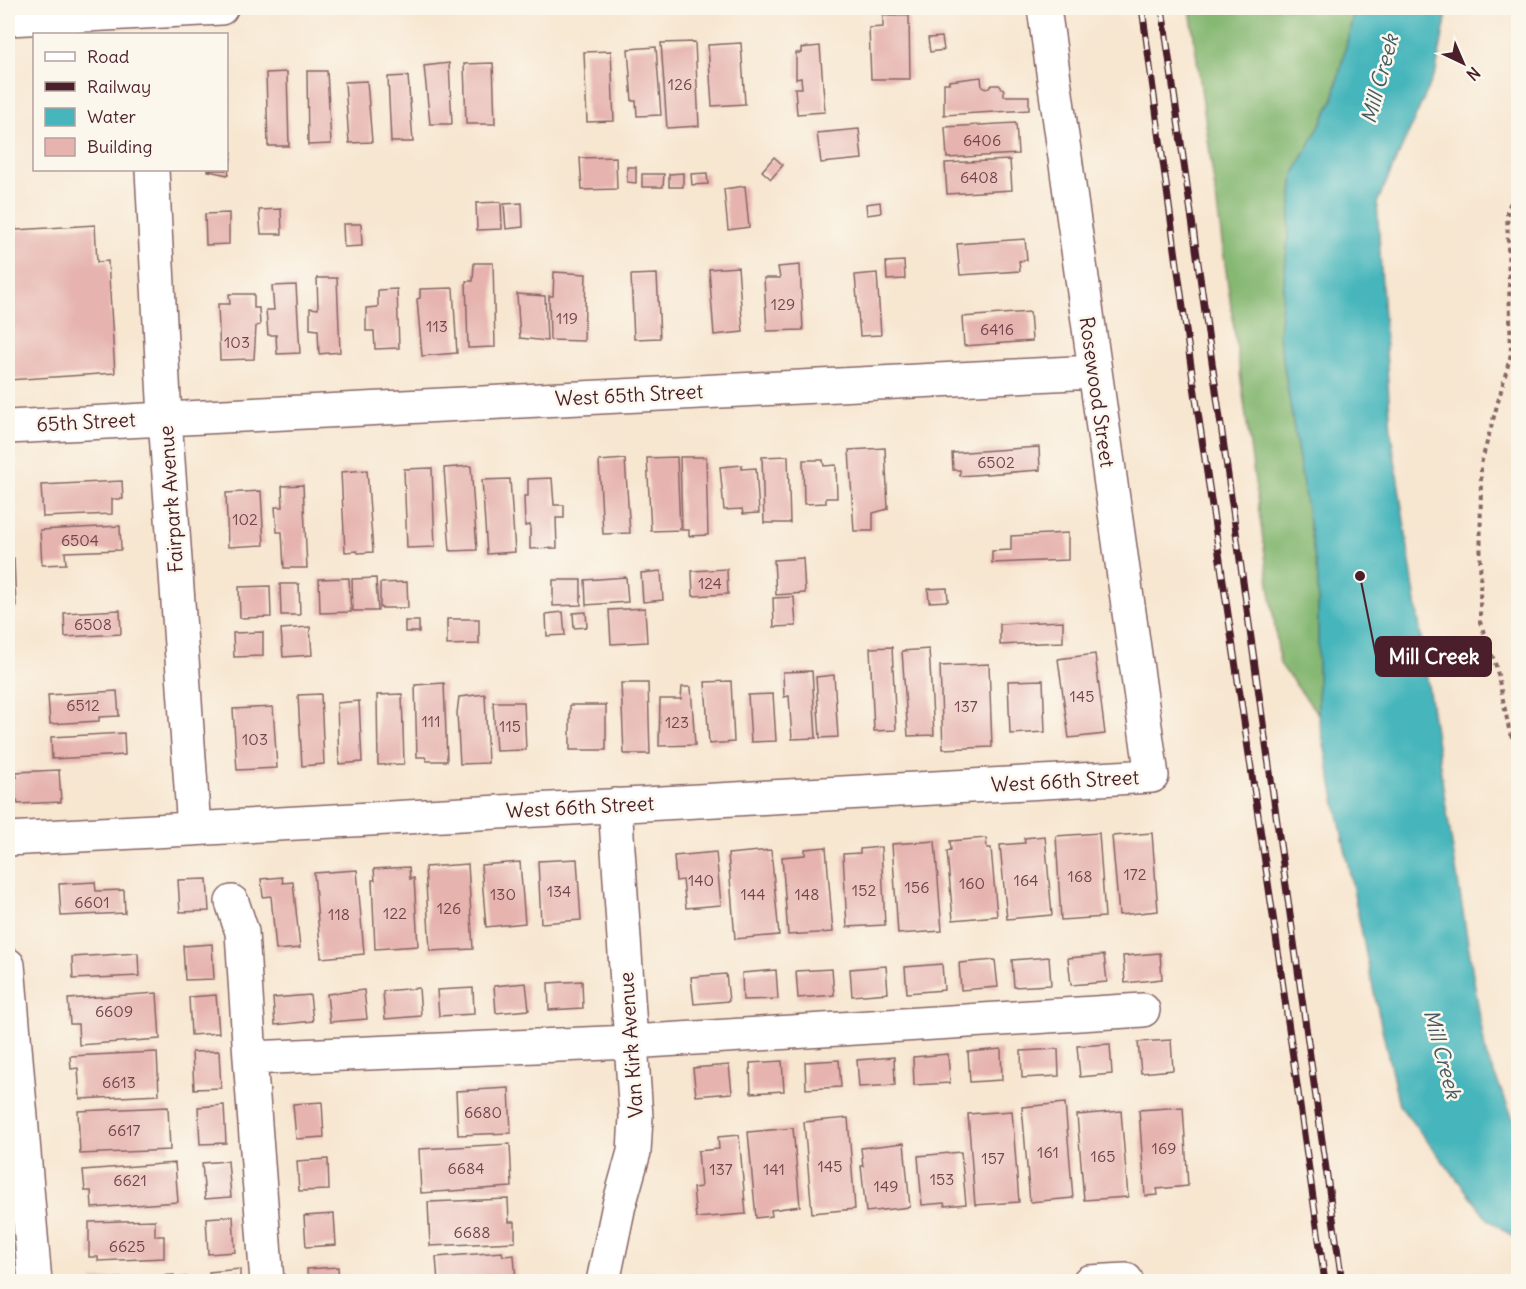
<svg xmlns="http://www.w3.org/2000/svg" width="1526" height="1289" viewBox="0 0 1526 1289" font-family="Delius,sans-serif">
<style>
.forest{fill:#86b873;stroke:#686c4f;stroke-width:1.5}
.water{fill:#46b6bc;stroke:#486a74;stroke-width:1.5}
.building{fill:#e6b3af}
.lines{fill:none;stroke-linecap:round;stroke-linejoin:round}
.minor-casing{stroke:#876565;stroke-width:36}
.path{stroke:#876565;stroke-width:4;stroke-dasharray:4.5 4.5;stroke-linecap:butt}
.minor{stroke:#fff;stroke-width:33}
.rail-casing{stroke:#4a1f2b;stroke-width:7}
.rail{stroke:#fbf7ec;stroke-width:4.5;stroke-dasharray:14;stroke-linecap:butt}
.labels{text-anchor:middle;stroke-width:5;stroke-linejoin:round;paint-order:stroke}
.number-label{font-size:16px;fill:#71444c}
.street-label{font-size:20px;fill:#4a1f2b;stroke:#fbf7ec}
.water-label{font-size:21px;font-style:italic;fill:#485b65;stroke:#fbf7ec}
.leader{fill:none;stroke:#4a1f2b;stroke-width:2}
.callout-dot{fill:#4a1f2b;stroke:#fbf7ec;stroke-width:2}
.callout{fill:#4a1f2b;stroke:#4a1f2b;stroke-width:2}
.callout-label{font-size:21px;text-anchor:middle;font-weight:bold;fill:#fff}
</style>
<rect width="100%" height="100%" fill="#fbf7ec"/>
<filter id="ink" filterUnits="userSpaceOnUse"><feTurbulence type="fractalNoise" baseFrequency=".0167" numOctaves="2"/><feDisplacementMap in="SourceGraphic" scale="12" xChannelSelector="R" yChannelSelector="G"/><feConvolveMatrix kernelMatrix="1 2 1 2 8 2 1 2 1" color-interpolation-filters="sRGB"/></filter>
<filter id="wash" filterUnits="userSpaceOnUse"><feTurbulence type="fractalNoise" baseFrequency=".008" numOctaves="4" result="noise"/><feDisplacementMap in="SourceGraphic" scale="24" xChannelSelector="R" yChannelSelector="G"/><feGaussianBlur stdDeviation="1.35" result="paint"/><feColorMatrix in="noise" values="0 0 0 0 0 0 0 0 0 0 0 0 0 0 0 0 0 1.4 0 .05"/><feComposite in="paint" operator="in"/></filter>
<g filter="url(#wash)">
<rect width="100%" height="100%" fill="#f7e6d0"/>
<!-- forest -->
<path class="forest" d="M1190,8H1355L1333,100L1294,174L1279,335L1318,579V714L1280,664Z"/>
<!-- water -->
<path class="water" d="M1355,8H1448L1436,71L1377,203L1391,433L1446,807L1486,1055L1518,1130V1240L1488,1219L1399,1105L1371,979L1318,714V579L1279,335L1294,174L1333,100Z"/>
<g id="blocks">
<!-- building -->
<path class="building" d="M883,16H909L910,79H871L869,28L883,27Z
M942,37L944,50L930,52L928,38Z
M695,42L699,126L667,128L661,43Z
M741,43L745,104L712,106L708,45Z
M820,46L825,112L797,114L795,88H802L801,78L796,79V53H801V48Z
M656,47L661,115L637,116L636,101H632L628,49Z
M611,51L614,121L587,122L584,52Z
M449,63L452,124H430L424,66Z
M493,63L495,124H466L464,64Z
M307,71H327L331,144L308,145Z
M287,72L289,146H268L266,73Z
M408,76L413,142H391L388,77Z
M981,77L982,87L989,88L992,85H999L1004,90V96H1029V110L944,115V83H949V81Z
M367,81L372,142L349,143L345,82Z
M1016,123L1018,154L947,158L945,127Z
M859,129L862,159L821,163L817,133Z
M226,151L232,152L228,175L208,171V170H226Z
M616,157L617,189L582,190L580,158Z
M774,157L783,165L771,179L762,171Z
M1010,160L1012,190L947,194L945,163Z
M627,167H636V183L627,182Z
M683,173V187H669V174Z
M707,173L708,184L692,185L691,174Z
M642,174H664L663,187H642Z
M745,186L749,227L728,230L724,189Z
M501,202L502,229L477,230L476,203Z
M880,202L881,213L867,215L866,204Z
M522,203L523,227L506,229L504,204Z
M281,209L282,234H261L259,210Z
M229,213V244L206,245L205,214Z
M15,223L16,230L95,225L97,262L108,261L115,373L8,380V224Z
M343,224H361L362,246L344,247Z
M1025,239L1027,260L1019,261L1020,271L960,275L957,244Z
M904,261L905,279L887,280L886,262Z
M474,263H493L495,347L468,348L466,281H473Z
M800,265L803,330L767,331L764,278H780L778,267Z
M738,267L743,332L714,335L709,269Z
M554,272L586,274L584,341L550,340L549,296H553Z
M877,273L881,335L860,336L855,275Z
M657,274L660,338L634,339L631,275Z
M317,278H337L340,352L319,354L318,330L310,329V308L318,309Z
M296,285L300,353L277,354L276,335H268L266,310H274L272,286Z
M453,288L457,353L422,356L417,299L420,298V289Z
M397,289L399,348L375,349L374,331H366V308L378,307V290Z
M229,294H254V308H259L260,325L256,326L254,359L220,360L218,304H230Z
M517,294L545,296L547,341L520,338Z
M1030,312L1032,341L964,346L962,317Z
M1039,447L1040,470L960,476V470H953L952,453Z
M885,448L888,509L873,513V531H854L849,450Z
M788,456L790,523H764L762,457Z
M677,457L680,530L651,531L647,458Z
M680,457H706L708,535L689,536V530H682Z
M625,459L630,533L603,534L599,461Z
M803,460H823L824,466L836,465L837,498H826V503L804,504Z
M742,465V469L756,468L759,513L743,514L742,509L724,510L720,467Z
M471,466L477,550L450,551L444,468Z
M432,468L435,547L407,548L404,469Z
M367,470L373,552L358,553L357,551L345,552L341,472Z
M552,478L554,505H564V518H556L557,548L530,549V525L525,526L524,496H528V479Z
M510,479L515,552L487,554L482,480Z
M122,481L123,499H112V514L43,517L41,485Z
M303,485L307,568H284L282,532H277L275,507H283L282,486Z
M261,491L264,545L228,547L226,493Z
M120,526L121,550L65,552L66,564L42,565L40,530Z
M1068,533V560L992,563V551L1011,550V536Z
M8,558H14L16,608H8Z
M803,558L805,593L776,595L774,560Z
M727,569L728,594L693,596L692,571Z
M661,571L663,600L643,602L641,573Z
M626,577L628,602L586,605L585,580Z
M349,578L351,612L320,613L319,579Z
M376,578L378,611H353L352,579Z
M553,580H581V605L553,606Z
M407,582L408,608H380V583Z
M280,584H299L300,615H281Z
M270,586L271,617L240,618L239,587Z
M947,588L948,601L929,602L928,589Z
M794,597L796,626L774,627L773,598Z
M645,608L647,642L611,644L609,610Z
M120,610L121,634L65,637L64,613Z
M563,612L565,635L547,636L546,614Z
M586,612L587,627L574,628L573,613Z
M447,619H479V644L447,645Z
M405,621H419V632H405Z
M1063,621V642L1000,645V624Z
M310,627L312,655L283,657L281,629Z
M263,632V656L234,657L233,633Z
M892,647L896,730L874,731L870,648Z
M929,649L934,735L908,736L902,651Z
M1095,654L1105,734L1069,738L1058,659Z
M989,664L992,747L943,749L940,666Z
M812,671L816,738L792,739L789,696L784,697L783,672Z
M834,675L838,737L820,738L816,677Z
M1043,680L1045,732L1010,734L1008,681Z
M731,681L734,742L709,744L705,682Z
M444,683L447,761H427L425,757H417L415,685Z
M621,683H648L650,754H624Z
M682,687H691L695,745L659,746L660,699H681Z
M117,691L119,716L99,717V721L50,724L48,695Z
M321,694L324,764L302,766L298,695Z
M402,694L404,764L378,765L377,695Z
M485,694L488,763L460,764L457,713L459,697Z
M773,694L776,741L751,742L748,695Z
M359,701L362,762L339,764L337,703Z
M493,702H524L526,750L496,751Z
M570,705H606V750H570Z
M273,707L277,768L237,770L233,709Z
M124,733L125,755L52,759L51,737Z
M59,770L61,802L18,804L17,800L8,801V778L17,777L16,772Z
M1099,833L1105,917L1061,920L1056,836Z
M1152,833L1158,911L1119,915L1112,836Z
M1045,836L1052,915L1007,919L1000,845L1025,843L1024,838Z
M986,838L987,848H991L997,916L953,920L947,851L951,850L950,841Z
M935,841L942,931L898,934L892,844Z
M826,847L833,932L788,935L782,857L805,855V849Z
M881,847L885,925L847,927L843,854L860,853V849Z
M771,850L779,935L735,939L728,854Z
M716,852L721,905L686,908L683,880L676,881L674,856Z
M577,859L581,920L541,923L538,861Z
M520,862L525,923L486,927L481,865Z
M468,864L473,949L430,951L425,867Z
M409,867L410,879L414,878L418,946L375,949L372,880H375L374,869Z
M357,870L364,954L321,958L314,873Z
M282,877L283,883L293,882L300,948L276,950L271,896L263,897L261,879Z
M207,879L209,911L180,912L178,880Z
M95,882L96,891L124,890L125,913L61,916L59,884Z
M212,944L214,979L185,980L183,946Z
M138,953L139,976L73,979L72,957Z
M1160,953L1162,979L1125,983L1123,956Z
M1104,955L1107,982L1071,985L1068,958Z
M1049,957L1051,985L1014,987L1012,960Z
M995,960L998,987L961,990L959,963Z
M942,964L944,990L907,993L905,967Z
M886,966L888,993L852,996L850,969Z
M832,969L834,995L798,998L796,971Z
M776,970L778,999L743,1000L742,973Z
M726,974L729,1001L694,1004L691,977Z
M582,981L583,1008L549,1010L548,983Z
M526,983L529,1010L496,1013L494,986Z
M419,988L421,1016L385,1019L383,991Z
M473,988L474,1014L439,1016L437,990Z
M364,990L367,1019L330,1022L327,994Z
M157,993L160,1039L79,1045L78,1024H70L68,999Z
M216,995L219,1033L191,1035L189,997Z
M310,995L313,1021L275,1025L273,998Z
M1171,1040L1173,1070L1141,1073L1138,1042Z
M1110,1044L1112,1074L1080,1077L1077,1046Z
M1001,1049L1002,1080L970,1082L968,1052Z
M1058,1049L1059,1076L1022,1078L1021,1051Z
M219,1051L221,1088L194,1089L192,1052Z
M157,1052L159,1095L80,1099L78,1068L71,1069L70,1056Z
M948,1054L950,1083L914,1085L913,1057Z
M894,1057L895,1085L859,1087L857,1060Z
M839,1060L841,1087L806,1089L805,1062Z
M782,1061L784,1091L751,1093L750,1063Z
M729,1065L732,1093L696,1096L693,1068Z
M509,1088L511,1133L458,1135L456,1091Z
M322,1102L324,1137L296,1139L293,1104Z
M1065,1103L1073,1198L1030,1202L1022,1107Z
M224,1105L226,1143L200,1144L198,1107Z
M168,1107L170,1150L80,1154L78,1111Z
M1183,1107L1188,1186L1157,1189L1158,1195L1145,1196L1139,1110Z
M1012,1111L1019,1202L975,1205L968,1114Z
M1121,1111L1128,1197L1084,1200L1077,1115Z
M848,1118L855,1209L812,1213L804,1122Z
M793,1128L800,1206L771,1210L772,1216L756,1218L748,1132Z
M739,1135L746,1214L696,1218L693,1188L701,1187L698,1151L719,1149L718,1137Z
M904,1143L910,1207L866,1212L861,1166H863L861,1148Z
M510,1144L512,1187L421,1193L419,1149Z
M961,1152L966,1204L945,1206L944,1203L922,1205L918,1156Z
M328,1159L329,1190L299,1191L297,1161Z
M228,1161L231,1197L205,1199L202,1163Z
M175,1163L178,1202L92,1208L91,1191H85L83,1170Z
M508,1199L509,1222H515V1242L430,1246L428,1202Z
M334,1214L336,1245L306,1247L304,1216Z
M233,1216L235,1252L208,1254L206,1218Z
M155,1220V1236H164V1258L98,1261V1257H89V1222Z
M502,1252L503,1256L514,1255L516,1282H438L436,1257Z
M338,1267L339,1282H308L307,1269Z
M240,1269V1282H210L209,1272Z
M174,1275V1278L187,1277L188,1282H92V1280Z"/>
</g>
</g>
<g filter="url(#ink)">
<use href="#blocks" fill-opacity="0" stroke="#876565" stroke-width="1.5"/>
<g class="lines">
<!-- minor casing -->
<g class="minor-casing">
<path id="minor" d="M8,19L221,8
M152,170L165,418L194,829
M8,427L1094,372
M8,839L1152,776L1044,8
M232,902L242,932L250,1058L267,1282
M8,965L35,1282
M250,1058L631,1042L1143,1010
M603,1282L619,1205L634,1152L636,1117L615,805
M1089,1282L1126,1280"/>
</g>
<!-- path -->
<path class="path" d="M1518,186L1507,211L1511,354L1481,464L1480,622L1496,666L1510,734L1518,747"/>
<!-- minor -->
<use href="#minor" class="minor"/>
<!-- rail casing -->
<g class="rail-casing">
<path id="rail" d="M1142,8L1190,359L1272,909L1325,1282
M1162,8L1342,1282"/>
</g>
<!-- rail -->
<use href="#rail" class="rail"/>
</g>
</g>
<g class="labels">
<!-- number labels -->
<g class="number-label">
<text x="680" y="90">126</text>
<text x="982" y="146">6406</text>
<text x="979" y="183">6408</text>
<text x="783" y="310">129</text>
<text x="567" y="324">119</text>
<text x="437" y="332">113</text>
<text x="997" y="335">6416</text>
<text x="237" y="348">103</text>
<text x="996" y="468">6502</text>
<text x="245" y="525">102</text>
<text x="80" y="546">6504</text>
<text x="710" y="589">124</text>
<text x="93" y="630">6508</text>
<text x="1082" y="702">145</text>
<text x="83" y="711">6512</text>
<text x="966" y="712">137</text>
<text x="431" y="727">111</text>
<text x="677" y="728">123</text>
<text x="510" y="732">115</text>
<text x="255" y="745">103</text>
<text x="1135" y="880">172</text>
<text x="1080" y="882">168</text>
<text x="701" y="886">140</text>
<text x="1026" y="886">164</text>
<text x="972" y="889">160</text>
<text x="917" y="893">156</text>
<text x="864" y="896">152</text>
<text x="559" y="897">134</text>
<text x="503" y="900">130</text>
<text x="753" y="900">144</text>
<text x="807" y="900">148</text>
<text x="92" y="908">6601</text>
<text x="449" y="914">126</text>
<text x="395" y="919">122</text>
<text x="339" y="920">118</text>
<text x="114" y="1017">6609</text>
<text x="119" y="1088">6613</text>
<text x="483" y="1118">6680</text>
<text x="124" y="1136">6617</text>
<text x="1164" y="1154">169</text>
<text x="1048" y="1158">161</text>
<text x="1103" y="1162">165</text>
<text x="993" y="1164">157</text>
<text x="830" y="1172">145</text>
<text x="466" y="1174">6684</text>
<text x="721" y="1175">137</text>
<text x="774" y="1175">141</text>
<text x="942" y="1185">153</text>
<text x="130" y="1186">6621</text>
<text x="886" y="1192">149</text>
<text x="472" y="1238">6688</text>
<text x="127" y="1252">6625</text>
</g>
<!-- street labels -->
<g class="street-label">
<text transform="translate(1097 392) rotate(82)" y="7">Rosewood Street</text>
<text transform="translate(629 395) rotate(-3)" y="7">West 65th Street</text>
<text transform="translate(86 422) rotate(-3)" y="7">65th Street</text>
<text transform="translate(171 499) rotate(-94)" y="7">Fairpark Avenue</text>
<text transform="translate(1065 781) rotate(-3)" y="7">West 66th Street</text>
<text transform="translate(580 807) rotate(-3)" y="7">West 66th Street</text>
<text transform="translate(631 1045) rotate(-94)" y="7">Van Kirk Avenue</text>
</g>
<!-- water labels -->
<g class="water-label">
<text transform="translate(1380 79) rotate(-75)" y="7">Mill Creek</text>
<text transform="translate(1442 1054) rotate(75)" y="7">Mill Creek</text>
</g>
</g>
<!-- callouts -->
<path class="leader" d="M1360 576L1376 656"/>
<circle class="callout-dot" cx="1360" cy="576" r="6"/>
<rect class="callout" x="1376" y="637" width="115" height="39" rx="6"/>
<g class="callout-label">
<text x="1434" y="664">Mill Creek</text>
</g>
<!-- margin -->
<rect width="1526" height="1289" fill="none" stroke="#fbf7ec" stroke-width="30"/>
<!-- legend -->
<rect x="33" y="33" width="195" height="138" fill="#fbf7ec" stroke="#b4a19f" stroke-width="1.5"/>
<rect x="45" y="52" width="30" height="9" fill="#ffffff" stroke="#b4a19f" stroke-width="1.5"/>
<text x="87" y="63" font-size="18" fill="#4a1f2b">Road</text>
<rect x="45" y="82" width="30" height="9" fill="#4a1f2b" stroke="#b4a19f" stroke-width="1.5"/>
<text x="87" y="93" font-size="18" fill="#4a1f2b">Railway</text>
<rect x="45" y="108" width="30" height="18" fill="#46b6bc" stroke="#b4a19f" stroke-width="1.5"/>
<text x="87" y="123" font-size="18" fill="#4a1f2b">Water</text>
<rect x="45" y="138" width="30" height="18" fill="#e6b3af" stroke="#b4a19f" stroke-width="1.5"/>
<text x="87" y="153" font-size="18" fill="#4a1f2b">Building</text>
<!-- north arrow -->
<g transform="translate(1463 63) rotate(136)" stroke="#fbf7ec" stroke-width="4.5" paint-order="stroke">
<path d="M0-4.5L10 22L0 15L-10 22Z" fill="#4a1f2b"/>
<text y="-9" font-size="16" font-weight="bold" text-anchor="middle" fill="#4a1f2b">N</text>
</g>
</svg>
